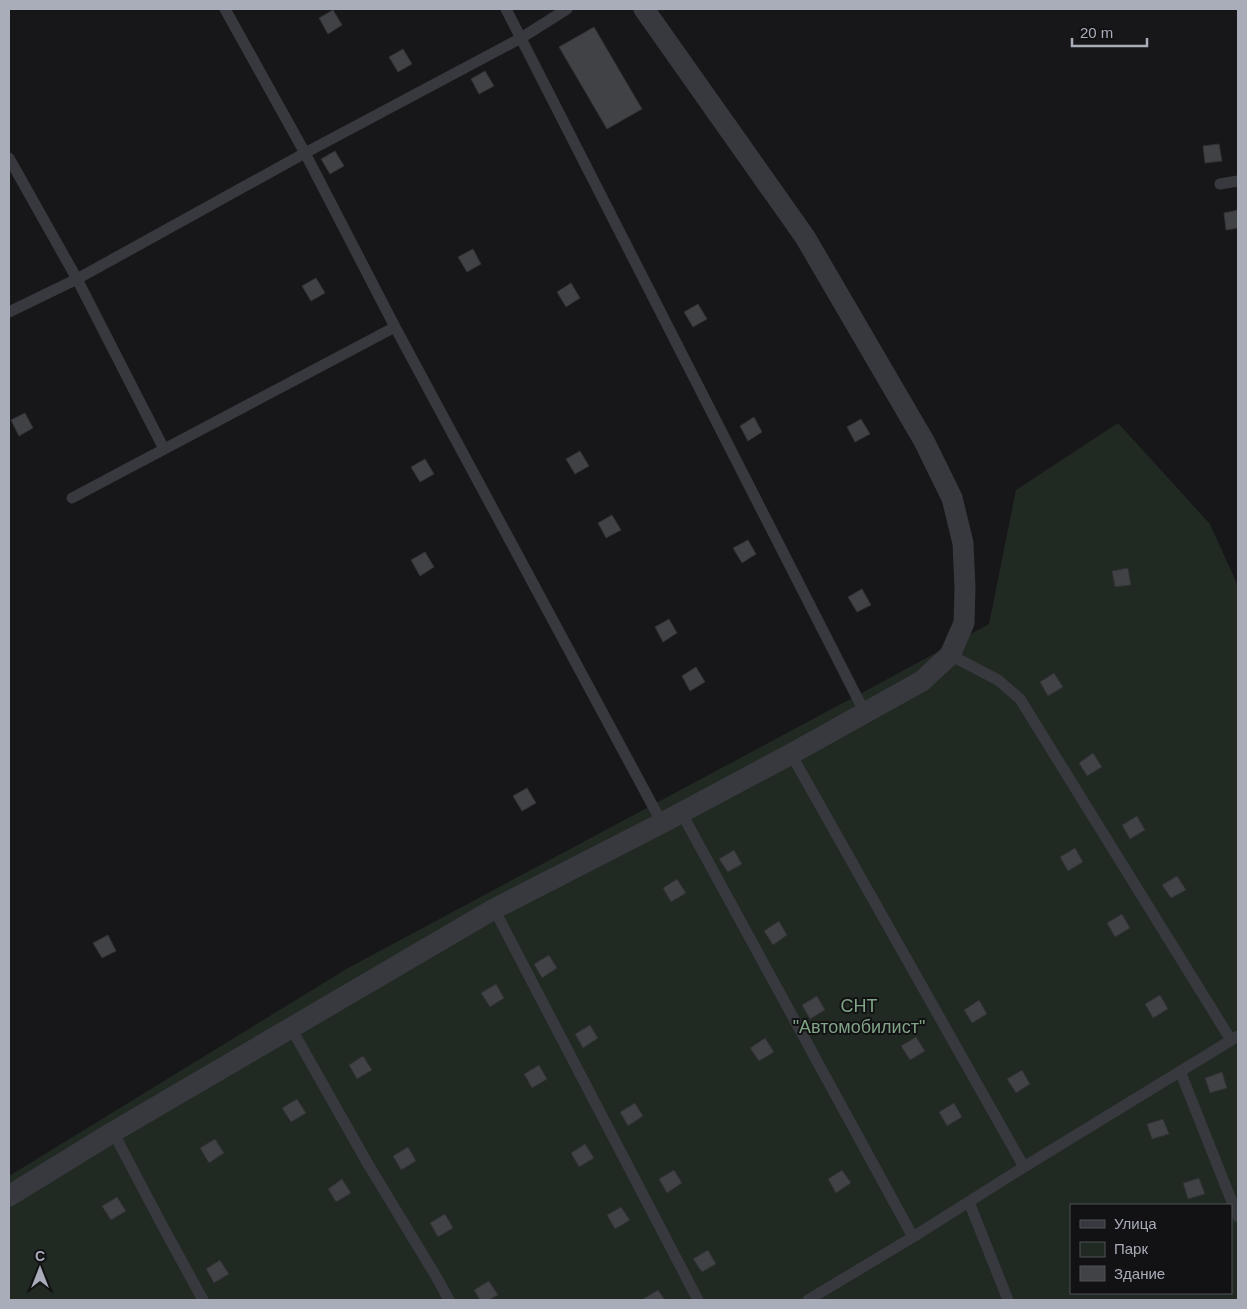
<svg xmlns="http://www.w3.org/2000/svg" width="1247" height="1309" viewBox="0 0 1247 1309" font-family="Arial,sans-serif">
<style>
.green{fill:#212923;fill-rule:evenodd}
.building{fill:#414246;stroke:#323135}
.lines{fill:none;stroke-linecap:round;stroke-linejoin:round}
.service{stroke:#38393e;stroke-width:11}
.minor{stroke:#38393e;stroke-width:21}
.labels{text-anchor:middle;stroke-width:4;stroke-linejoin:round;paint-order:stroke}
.park-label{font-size:18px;fill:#80a486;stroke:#121214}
</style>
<rect width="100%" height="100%" fill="#171719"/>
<!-- green -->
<path class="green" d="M1118,423L1210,524L1238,586V1300H9V1176L348,968L869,689L989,624L1016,490ZM1071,1205H1231V1293H1071Z"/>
<!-- building -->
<path class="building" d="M333,10L342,25L328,34L319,18Z
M594,27L642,109L607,129L559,47Z
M403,49L412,64L398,72L389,57Z
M485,71L494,86L479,94L471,79Z
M1219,144L1222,161L1205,163L1203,146Z
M335,151L344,166L330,174L321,159Z
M1238,210V228L1226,230L1224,213Z
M473,249L481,264L467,272L458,257Z
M316,278L325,293L311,301L302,286Z
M571,283L580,298L566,307L557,292Z
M698,304L707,319L693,327L684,312Z
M25,413L33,428L19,436L11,420Z
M754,417L762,432L748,441L740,426Z
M861,419L870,434L855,442L847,427Z
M580,451L589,466L575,474L566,459Z
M425,459L434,474L420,482L411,467Z
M612,515L621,530L606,538L598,523Z
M748,540L756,554L742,563L733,548Z
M425,552L434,567L420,576L411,560Z
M1128,568L1131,585L1115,587L1112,571Z
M862,589L871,605L857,612L848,597Z
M669,619L677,633L663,642L655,627Z
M696,667L705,682L690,691L682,676Z
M1054,673L1063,687L1048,696L1040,682Z
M1093,753L1102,767L1087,776L1079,763Z
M527,788L536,803L522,811L513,796Z
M1137,816L1145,830L1130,839L1122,825Z
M1075,848L1083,862L1068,871L1060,857Z
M734,850L742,864L728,872L719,859Z
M1177,876L1186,890L1171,898L1162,885Z
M677,879L686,893L671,902L663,888Z
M1122,914L1130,928L1115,937L1107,923Z
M779,921L787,935L773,945L764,931Z
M108,935L116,951L102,958L93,943Z
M549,955L557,968L542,978L534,964Z
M496,984L504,998L490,1007L481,993Z
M1160,995L1168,1009L1153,1018L1145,1004Z
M817,996L825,1010L810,1019L802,1005Z
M979,1000L987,1014L972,1023L964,1010Z
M590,1025L598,1038L583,1048L575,1034Z
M916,1037L925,1051L910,1060L901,1046Z
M765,1038L774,1052L759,1061L750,1048Z
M363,1056L372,1070L357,1079L349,1065Z
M539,1065L547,1079L532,1088L524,1074Z
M1022,1070L1030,1084L1016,1093L1007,1079Z
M1222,1072L1227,1088L1210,1093L1205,1078Z
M297,1099L306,1113L291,1122L282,1108Z
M635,1103L643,1116L628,1126L620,1112Z
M954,1103L962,1117L947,1126L939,1112Z
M1163,1119L1169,1134L1152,1139L1147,1124Z
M215,1139L224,1153L209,1163L200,1148Z
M585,1144L594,1158L579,1167L571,1153Z
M408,1147L416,1161L401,1170L393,1156Z
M674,1170L682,1183L667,1193L659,1179Z
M842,1170L851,1183L836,1193L828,1179Z
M1199,1178L1205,1194L1188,1199L1183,1183Z
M342,1179L351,1193L336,1202L328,1189Z
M117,1197L126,1211L111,1220L102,1206Z
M621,1207L630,1220L615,1229L607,1215Z
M445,1214L453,1228L438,1237L430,1223Z
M708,1250L716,1264L702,1272L693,1259Z
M220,1260L229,1274L214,1283L206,1269Z
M489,1281L498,1295L489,1300H480L474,1290Z
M658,1290L665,1300H644L643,1299Z"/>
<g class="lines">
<!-- service -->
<path class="service" d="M225,9L305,153L395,327L662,823
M506,9L865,713
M9,158L77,279L164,449
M1220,184L1238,181
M9,312L77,279L305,153L521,38L567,9
M72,498L395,327
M950,655L998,680L1020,699L1231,1040
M791,754L1024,1167
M681,812L913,1237
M494,909L698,1300
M291,1028L368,1164L437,1278L449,1300
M1180,1071L1238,1217
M113,1132L162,1225L203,1300
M969,1202L1008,1300
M808,1300L913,1237L1024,1167L1238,1036"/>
<!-- minor -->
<path class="minor" d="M9,1196L113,1132L494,909L662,823L791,754L922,681L950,655L964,623L965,588L963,543L952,498L924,441L805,237L644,9"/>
</g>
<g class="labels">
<!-- park labels -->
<g class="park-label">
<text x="859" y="1012">СНТ<tspan x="859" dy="21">"Автомобилист"</tspan></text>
</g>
</g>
<!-- border -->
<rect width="1247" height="1309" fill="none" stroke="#a9adb9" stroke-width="20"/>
<!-- legend -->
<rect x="1070" y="1204" width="162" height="90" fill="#121214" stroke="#4e5056"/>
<rect x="1080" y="1220" width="25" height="8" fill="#38393e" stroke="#4e5056"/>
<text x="1114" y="1229" font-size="15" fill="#a9adb9">Улица</text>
<rect x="1080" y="1242" width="25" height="15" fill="#212923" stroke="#4e5056"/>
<text x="1114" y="1254" font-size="15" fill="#a9adb9">Парк</text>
<rect x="1080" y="1266" width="25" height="15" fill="#414246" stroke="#4e5056"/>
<text x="1114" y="1279" font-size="15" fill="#a9adb9">Здание</text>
<!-- north arrow -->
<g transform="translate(40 1269)" stroke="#121214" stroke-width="4" paint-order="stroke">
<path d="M0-4L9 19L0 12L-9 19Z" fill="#a9adb9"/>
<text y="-8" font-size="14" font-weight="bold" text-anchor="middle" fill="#a9adb9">С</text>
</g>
<!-- scale -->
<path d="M1072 38v8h75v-8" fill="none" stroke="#a9adb9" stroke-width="2.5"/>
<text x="1080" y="38" font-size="15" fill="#a9adb9" stroke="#121214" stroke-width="4" paint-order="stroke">20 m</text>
</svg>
